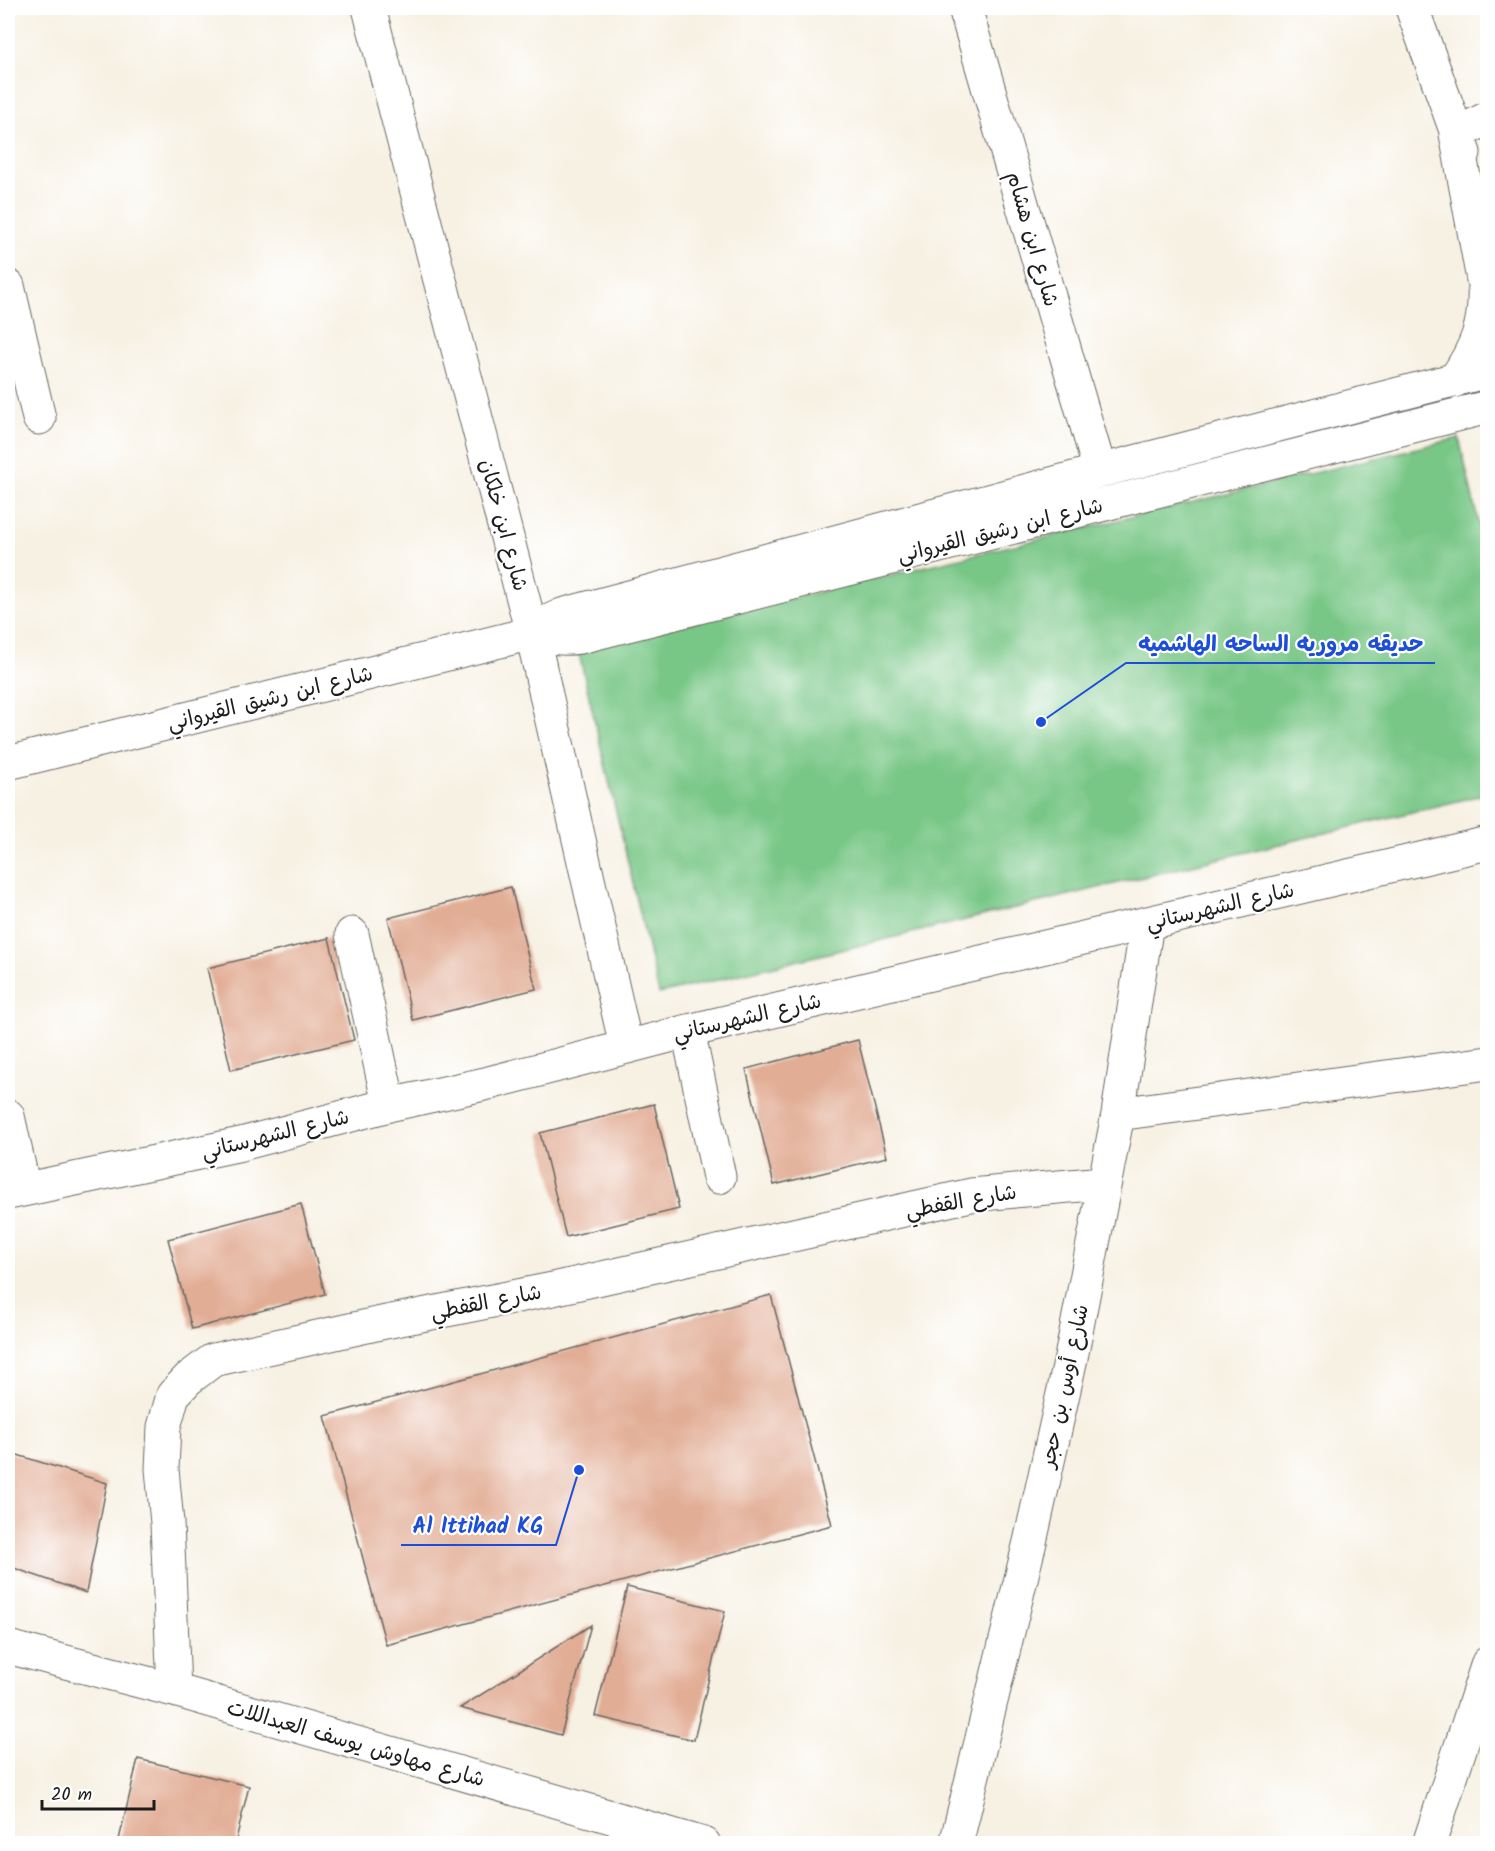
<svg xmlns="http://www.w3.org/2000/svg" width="1495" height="1851" viewBox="0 0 1495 1851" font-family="Kalam,'Playpen Sans Arabic',sans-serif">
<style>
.green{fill:#79c787;stroke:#4a7252;stroke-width:1.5}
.building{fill:#e2ad95}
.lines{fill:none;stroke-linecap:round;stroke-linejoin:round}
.street-casing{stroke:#696762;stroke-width:35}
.secondary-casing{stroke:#696762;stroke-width:35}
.street{stroke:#fff;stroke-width:33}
.secondary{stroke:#fff;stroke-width:33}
.labels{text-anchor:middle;stroke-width:4.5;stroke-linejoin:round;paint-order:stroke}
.street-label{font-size:21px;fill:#1c1c1c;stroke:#fff}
.leader{fill:none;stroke:#1d4ed8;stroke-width:2}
.callout-dot{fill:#1d4ed8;stroke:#fff;stroke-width:2}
.callout-label{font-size:22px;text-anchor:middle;font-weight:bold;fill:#1d4ed8;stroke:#fff;stroke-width:4.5;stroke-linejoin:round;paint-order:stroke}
</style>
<rect width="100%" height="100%" fill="#fff"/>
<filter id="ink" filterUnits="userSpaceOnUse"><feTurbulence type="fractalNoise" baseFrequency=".0167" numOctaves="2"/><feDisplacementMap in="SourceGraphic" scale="12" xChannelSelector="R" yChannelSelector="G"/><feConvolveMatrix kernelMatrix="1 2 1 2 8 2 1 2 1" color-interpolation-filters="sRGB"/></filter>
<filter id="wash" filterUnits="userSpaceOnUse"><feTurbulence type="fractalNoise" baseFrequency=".008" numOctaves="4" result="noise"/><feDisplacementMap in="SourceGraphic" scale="24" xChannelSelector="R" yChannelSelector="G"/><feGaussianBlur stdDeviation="1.35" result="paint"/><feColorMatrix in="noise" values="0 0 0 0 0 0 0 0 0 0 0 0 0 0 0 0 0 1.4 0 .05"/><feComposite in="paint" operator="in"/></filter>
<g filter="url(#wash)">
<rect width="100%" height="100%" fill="#f7f1e3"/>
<!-- green -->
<path class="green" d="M1459,438L1487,560V794L659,994L578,650Z"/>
<g id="blocks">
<!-- building -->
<path class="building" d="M511,887L536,989L413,1020L388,918Z
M329,938L354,1040L231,1070L207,968Z
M858,1040L887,1157L774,1185L746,1069Z
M654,1104L679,1209L566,1237L540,1133Z
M301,1204L325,1294L192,1329L168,1239Z
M771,1295L832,1525L386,1645L325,1416Z
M8,1452L107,1483L86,1593L8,1566Z
M627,1587L725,1611L694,1740L595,1716Z
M591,1625L561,1735L460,1708Z
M138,1759L249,1786L235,1844H118Z"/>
</g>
</g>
<g filter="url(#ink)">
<use href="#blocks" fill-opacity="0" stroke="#696762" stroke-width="1.5"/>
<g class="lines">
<!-- street casing -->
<g class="street-casing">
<path id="street" d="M369,8L532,633L626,1046
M965,8L1100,471
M1412,8L1464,153
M1456,134L1488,118
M8,286L39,418
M1454,381C1476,348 1486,326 1484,285L1456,134
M8,763L532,633
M352,934L389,1105
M688,1031L719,1177
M1118,1114L1488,1063
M8,1116L24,1189
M8,1193L241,1144L389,1105L489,1083L688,1031L1488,843
M8,1647L174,1690L704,1844
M174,1690L167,1523L162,1469L164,1427L173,1395L188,1379L213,1360L381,1323L553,1289L971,1195L1103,1183
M956,1844L1030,1542L1071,1358L1118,1114L1147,923
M1429,1844L1488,1663"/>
</g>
<!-- secondary casing -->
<g class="secondary-casing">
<path id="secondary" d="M532,633L547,622L562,615L1100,471L1488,371
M532,633C549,638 563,640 580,637L1488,407"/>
</g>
<!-- street -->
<use href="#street" class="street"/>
<!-- secondary -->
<use href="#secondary" class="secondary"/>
</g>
</g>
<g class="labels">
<!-- street labels -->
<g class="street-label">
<text transform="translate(1033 239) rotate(74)" y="7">شارع ابن هشام</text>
<text transform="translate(504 525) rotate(75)" y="7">شارع ابن خلكان</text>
<text transform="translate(1000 530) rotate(-14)" y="7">شارع ابن رشيق القيرواني</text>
<text transform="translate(270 698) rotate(-14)" y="7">شارع ابن رشيق القيرواني</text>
<text transform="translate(1220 906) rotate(-13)" y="7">شارع الشهرستاني</text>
<text transform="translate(747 1017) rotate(-13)" y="7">شارع الشهرستاني</text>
<text transform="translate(275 1134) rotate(-14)" y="7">شارع الشهرستاني</text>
<text transform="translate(961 1201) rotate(-10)" y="7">شارع القفطي</text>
<text transform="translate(486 1302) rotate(-11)" y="7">شارع القفطي</text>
<text transform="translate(1064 1386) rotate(-78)" y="7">شارع أوس بن حجر</text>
<text transform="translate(356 1743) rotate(16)" y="7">شارع مهاوش يوسف العبداللات</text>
</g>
</g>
<!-- callouts -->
<path class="leader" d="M1041 722L1126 663H1435M579 1470L556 1545H401"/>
<g class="callout-dot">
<circle cx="1041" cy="722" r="6"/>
<circle cx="579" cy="1470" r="6"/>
</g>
<g class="callout-label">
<text x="1281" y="651">حديقه مروريه الساحه الهاشميه</text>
<text x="478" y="1533">Al Ittihad KG</text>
</g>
<!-- margin -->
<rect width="1495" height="1851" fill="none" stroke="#fff" stroke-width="30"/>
<!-- scale -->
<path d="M42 1800v9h112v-9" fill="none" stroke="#1c1c1c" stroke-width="3"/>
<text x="51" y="1800" font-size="18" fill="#1c1c1c" stroke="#ffffff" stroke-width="4.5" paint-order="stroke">20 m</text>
</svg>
